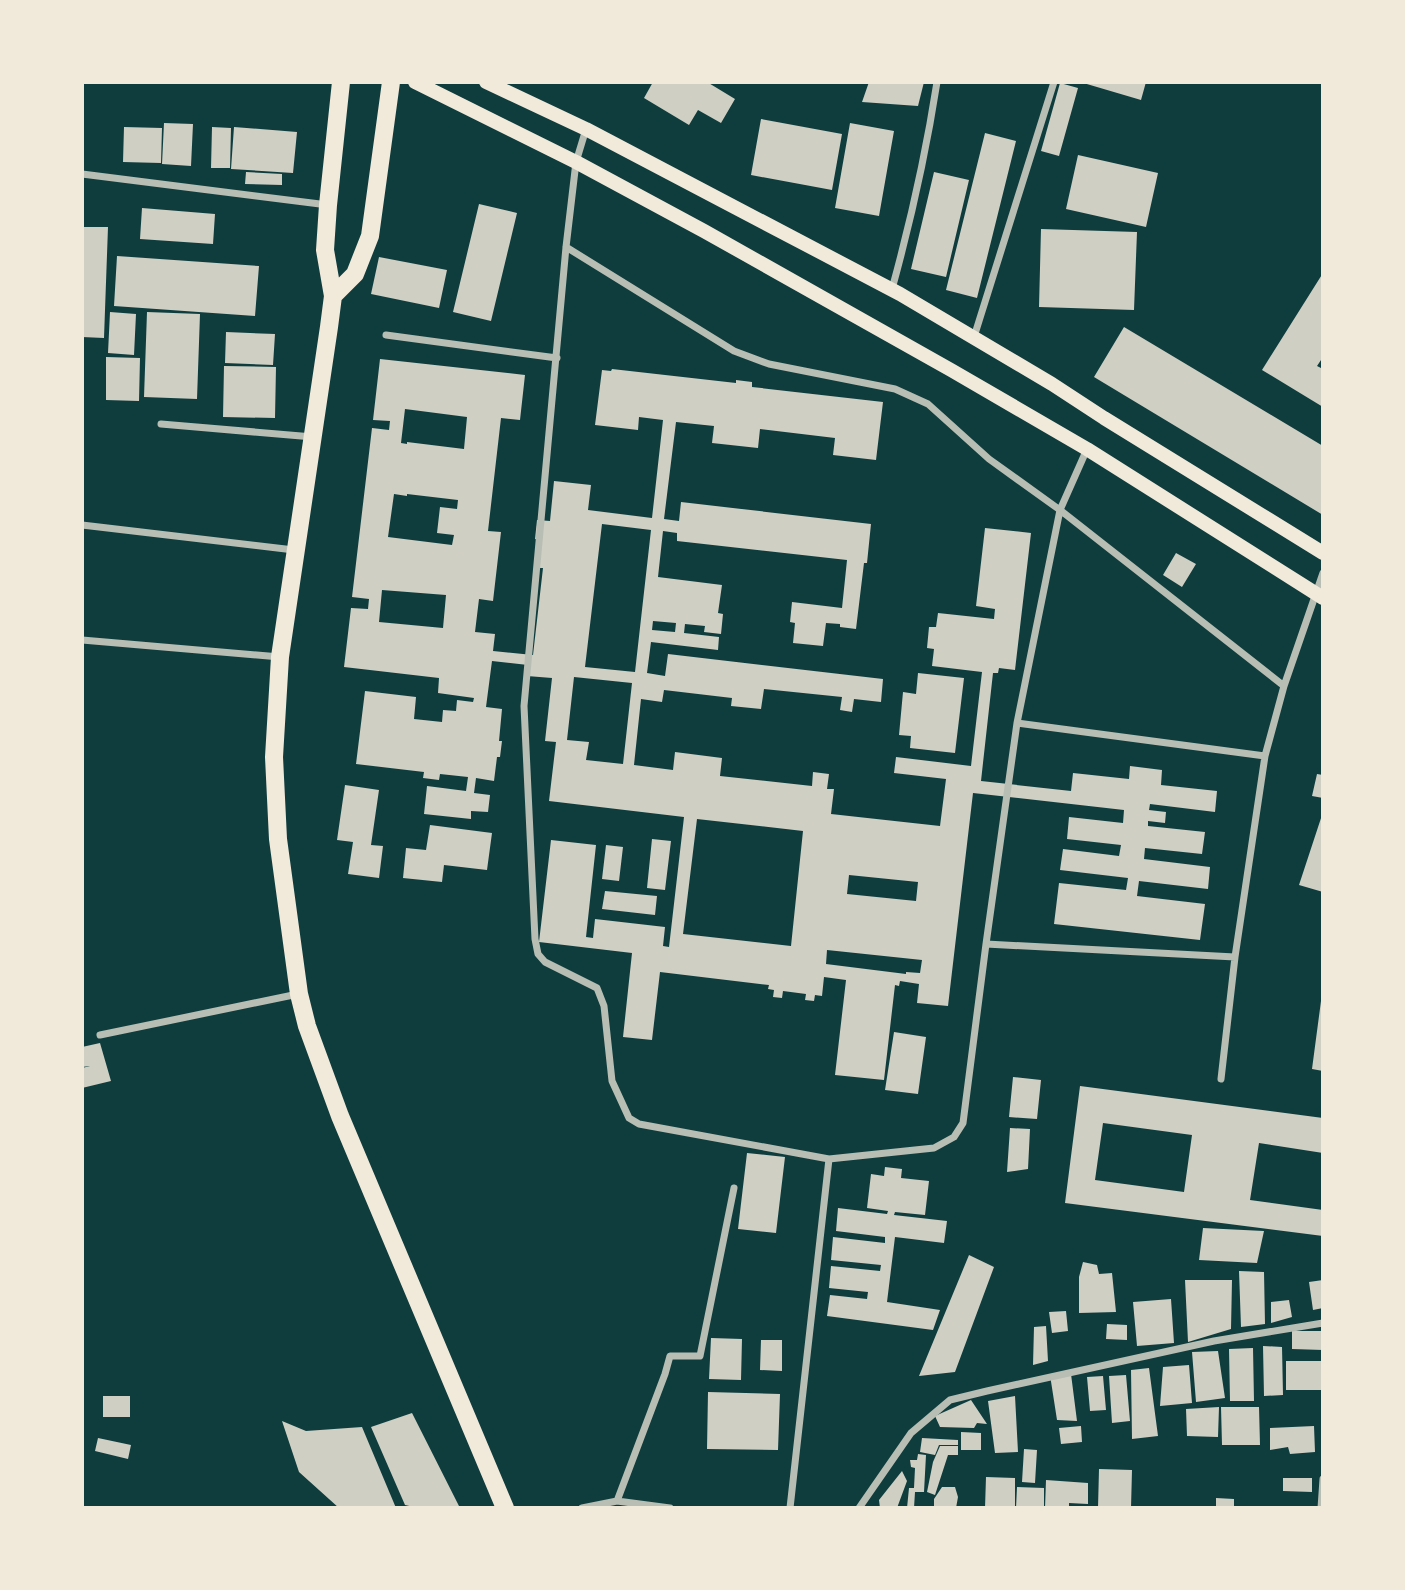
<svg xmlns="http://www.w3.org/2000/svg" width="1405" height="1590" viewBox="0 0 1405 1590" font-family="'IBM Plex Sans',sans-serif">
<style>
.building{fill:#cfcfc3;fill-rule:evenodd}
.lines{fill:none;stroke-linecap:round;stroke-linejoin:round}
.minor{stroke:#b8beb3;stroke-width:7}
.secondary{stroke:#f1e9da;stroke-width:14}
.trunk{stroke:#f1e9da;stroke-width:18}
</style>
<rect width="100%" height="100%" fill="#0f3d3e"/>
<!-- building -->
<path class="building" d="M653,82H707L735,99L721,123L698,110L689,125L644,98Z
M869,82H924L918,106L862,102Z
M1080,82H1146L1141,100Z
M1060,83L1078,88L1059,156L1041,151Z
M761,119L842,134L832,190L751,175Z
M164,123L193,124L191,166L162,164Z
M850,123L894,131L879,216L835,208Z
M124,127L162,128L161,163L123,162Z
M212,127L231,128L230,168H211Z
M234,127L297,132L293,173L231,169Z
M985,133L1016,141L977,298L946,290Z
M1078,155L1158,173L1146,227L1066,209Z
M246,172L282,174V185L245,184Z
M934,172L969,180L946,277L911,269Z
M479,204L517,213L491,321L453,312Z
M142,208L215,214L213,244L140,239Z
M82,227H108L104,338L82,337Z
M1041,229L1137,232L1134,310L1039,307Z
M117,256L259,266L255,316L114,306Z
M379,257L447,270L439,308L371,294Z
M1323,273V357L1317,366L1323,369V407L1262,370Z
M110,312L136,314L134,355L108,353Z
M147,312L200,314L197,399L144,397Z
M1124,327L1323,446V515L1094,377Z
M226,332L275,334L273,365L225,363Z
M106,357L140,358L139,401L106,400Z
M380,359L525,375L520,420L501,418L488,531L501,532L493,601L479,599L475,632L495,634L493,651L533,655L543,568H538L541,540L535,539L537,520L550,521L554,481L591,485L588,510L652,518L663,420L639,417L638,430L595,425L602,370L611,371L612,369L736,383V380L752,382V387L883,402L876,460L833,455L835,438L760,429L758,448L712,443L714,426L676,422L664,519L679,521L681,502L871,524L867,563H864L856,629L840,627V624L826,623L823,646L793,643L795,623L790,622L792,602L842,608L847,560L677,541V533L663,531L658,577L722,585L718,613L723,614L721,634L704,632L705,626L685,624L684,633L719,637L718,650L651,642L647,673L665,676L668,654L883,679L881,702L854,699L852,712L840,710L842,697L764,689L761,709L731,706L732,698L664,690L662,702L641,699L634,765L673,770L675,752L722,758L720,776L812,786L813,772L829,774L827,789H834L831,814L940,826L946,779L894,773L896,757L971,766L982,672L932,666L934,649L927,648L929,627H936L938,613L994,619L995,609L976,606L985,528L1031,533L1015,670L999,668L998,673H993L981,781L1071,791L1073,773L1129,779L1130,766L1162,770L1161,785L1217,791L1215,812L1150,804L1149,810L1166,812L1165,823L1148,821V826L1205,832L1202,854L1145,848L1144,859L1210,867L1208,889L1139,881L1137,896L1205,904L1200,940L1054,924L1059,883L1126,890L1128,878L1060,870L1063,849L1119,856L1121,845L1067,839L1069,817L1123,823L1124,810L973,793L948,1006L917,1003L919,984L900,981L899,986L895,985L884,1080L835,1075L846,980L824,977L822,996L815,995L814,1001L805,1000L806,994L783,991L782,998L773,997L774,990L768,989L769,985L660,972L652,1040L623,1037L632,953L539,942L551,840L596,845L586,937L593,938L595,919L665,927L663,946L669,947L684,817L549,801L556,742L545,741L552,678L527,676L528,665L492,661L486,707L502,709L499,741H502L500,757H497L494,781L476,778L474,793L490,795L488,812L471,811V819L424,814L427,786L466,791L468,777L440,774L439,780L423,778L424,772L356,764L365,691L416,697L414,719L442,722L443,710L456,711L457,700L473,702L474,698L438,693L439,678L344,667L351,608L368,609L369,599L352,597L372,428L389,430L390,421L373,420ZM405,409L467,417L464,449L407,442V444L401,443ZM394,494L407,496V494L458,500L457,509L440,507L437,533L454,535L452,545L388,537ZM602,524L651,530L635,672L585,667ZM382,590L446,595L443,628L379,622ZM653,621L676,623L675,632L652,630ZM574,677L632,683L623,764L586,760L589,742L567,740ZM697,819L803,831L791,946L683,934ZM849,875L918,882L916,901L847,894ZM827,950L922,960L920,973L906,972V974L826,964Z
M224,366L276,367L275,418L223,417Z
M1176,553L1196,564L1182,587L1163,575Z
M918,673L964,678L955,753L910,748L911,736L899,735L903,692L916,694Z
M1317,774L1323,775V798L1312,796Z
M345,785L379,790L371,845L383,846L379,878L348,874L353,842L337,840Z
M1323,812V892L1299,885Z
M430,825L492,833L487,870L444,865L442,882L403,878L406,848L426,850Z
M652,839L671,841L665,890L647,888Z
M606,845L623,847L619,881L602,879Z
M605,891L657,896L655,915L602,909Z
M1321,1001H1323V1071L1312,1069Z
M894,1032L926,1037L918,1094L885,1090Z
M100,1043L111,1081L82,1088V1068L90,1066L82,1067V1047Z
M1013,1077L1041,1080L1037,1119L1009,1117Z
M1080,1086L1323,1118V1153L1259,1143L1250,1200L1323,1210V1236L1065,1203ZM1103,1123L1192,1135L1184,1192L1095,1180Z
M1010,1128L1030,1129L1028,1169L1007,1172Z
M747,1153L785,1157L776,1233L738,1229Z
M885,1167L902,1169L901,1178L929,1181L925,1215L895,1212L894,1215L947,1221L944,1243L895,1237L887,1302L940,1310L933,1330L827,1316L830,1295L867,1299L868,1292L829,1288L831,1266L880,1271L881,1265L831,1260L833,1237L885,1243V1237L836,1231L838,1208L887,1214L888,1211L867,1208L871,1174L884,1176Z
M1203,1228L1264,1231L1257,1263L1199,1260Z
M969,1255L994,1267L955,1372L919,1376Z
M1083,1262L1097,1265L1099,1274L1112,1273L1116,1312L1079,1313V1277Z
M1239,1271L1264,1272L1265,1324L1241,1327Z
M1185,1280H1232L1231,1329L1188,1342Z
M1323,1280V1308L1313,1310L1309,1282Z
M1171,1299L1174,1343L1137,1346L1133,1302Z
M1289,1300L1292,1317L1271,1323V1302Z
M1066,1311L1068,1331L1052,1333L1049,1312Z
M1107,1324L1127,1325V1340L1106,1339Z
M1046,1326L1048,1361L1033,1365L1034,1327Z
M1292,1331H1323V1350L1292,1349Z
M711,1338L742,1339L741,1380L709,1379Z
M761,1340H782V1371L760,1370Z
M1263,1346L1282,1347L1283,1395L1264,1396Z
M1253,1348L1254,1401H1230L1229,1349Z
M1218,1351L1225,1398L1196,1402L1192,1352Z
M1286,1361H1323V1390H1286Z
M1189,1365L1192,1403L1160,1406L1163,1367Z
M1149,1368L1158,1436L1132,1439L1131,1370Z
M1071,1374L1077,1421L1057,1420L1050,1375Z
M1126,1375L1130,1421L1112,1423L1109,1376Z
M1103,1376L1106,1410L1090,1411L1087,1377Z
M708,1392L780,1394L778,1450L707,1449Z
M103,1396H130V1417H103Z
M1015,1396L1018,1452L995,1453L988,1401Z
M971,1400L987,1424L977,1423L974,1428L940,1427L935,1416Z
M1219,1407L1218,1437L1187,1436L1186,1409Z
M1221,1407H1259L1260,1445H1222Z
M412,1413L460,1508H418L405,1505L371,1427Z
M282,1421L306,1431L362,1427L396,1508H339L299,1472Z
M1081,1426L1082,1442L1061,1444L1059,1428Z
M1314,1426L1315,1452L1290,1454L1288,1447L1270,1450V1428Z
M961,1432L981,1433V1450H961Z
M98,1438L131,1445L128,1459L95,1451Z
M922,1438L958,1440V1445H939L935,1455L920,1452Z
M940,1446H958V1455H948L935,1495L927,1492L933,1462Z
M1024,1449L1037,1450L1035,1483L1022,1482Z
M918,1454L926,1455L924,1492H915L914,1508H907L909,1488H914L915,1468L911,1467L910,1460H917Z
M1099,1469L1132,1470L1131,1508H1098Z
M902,1471L907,1481L897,1508H880L879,1500Z
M986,1477L1015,1478V1508H985Z
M1283,1478H1312V1492L1283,1491Z
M1046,1480L1088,1483V1504L1069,1503V1508H1045Z
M942,1487H955L958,1497L956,1508H934V1499Z
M1017,1487L1044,1488V1508H1016Z
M1216,1498L1234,1499V1508H1216Z"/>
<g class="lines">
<!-- minor -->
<path class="minor" d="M586,129L576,162L566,247L524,706L535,939L538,954L545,962L597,988L604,1006L612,1081L629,1118L639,1124L829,1159L934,1148L954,1137L963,1123L986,944L1017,723L1060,510L1087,449
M82,174L328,205
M566,247L734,351L769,364L895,389L928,404L989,459L1060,510L1284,686
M892,289C911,220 926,153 937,82
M386,335L557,358
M974,337L1054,82
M161,424L313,437
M82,525L294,550
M82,640L280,657
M1017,723L1265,756
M986,944L1235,957
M100,1035L298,994
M1221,1079L1235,957L1265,756L1284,686L1323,573
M617,1501L665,1374L670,1356H700L734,1188
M582,1508L617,1501L670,1508
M790,1508L829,1159
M859,1508L911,1433L950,1400L987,1391L1214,1341L1323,1323
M1321,1508L1323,1479"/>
<!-- secondary -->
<path class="secondary" d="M415,82L576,162L704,231L951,370L1087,449L1323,598
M486,82L586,129L900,294L1052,384L1104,418L1323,553"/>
<!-- trunk -->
<path class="trunk" d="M341,82L328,205L325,250L333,296L329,327L280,657L274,757L278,839L299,994L307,1026L340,1116L505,1508
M333,296L355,274L370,236L391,82"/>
</g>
<!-- border -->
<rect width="1405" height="1590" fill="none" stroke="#f1e9da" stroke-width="168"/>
</svg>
